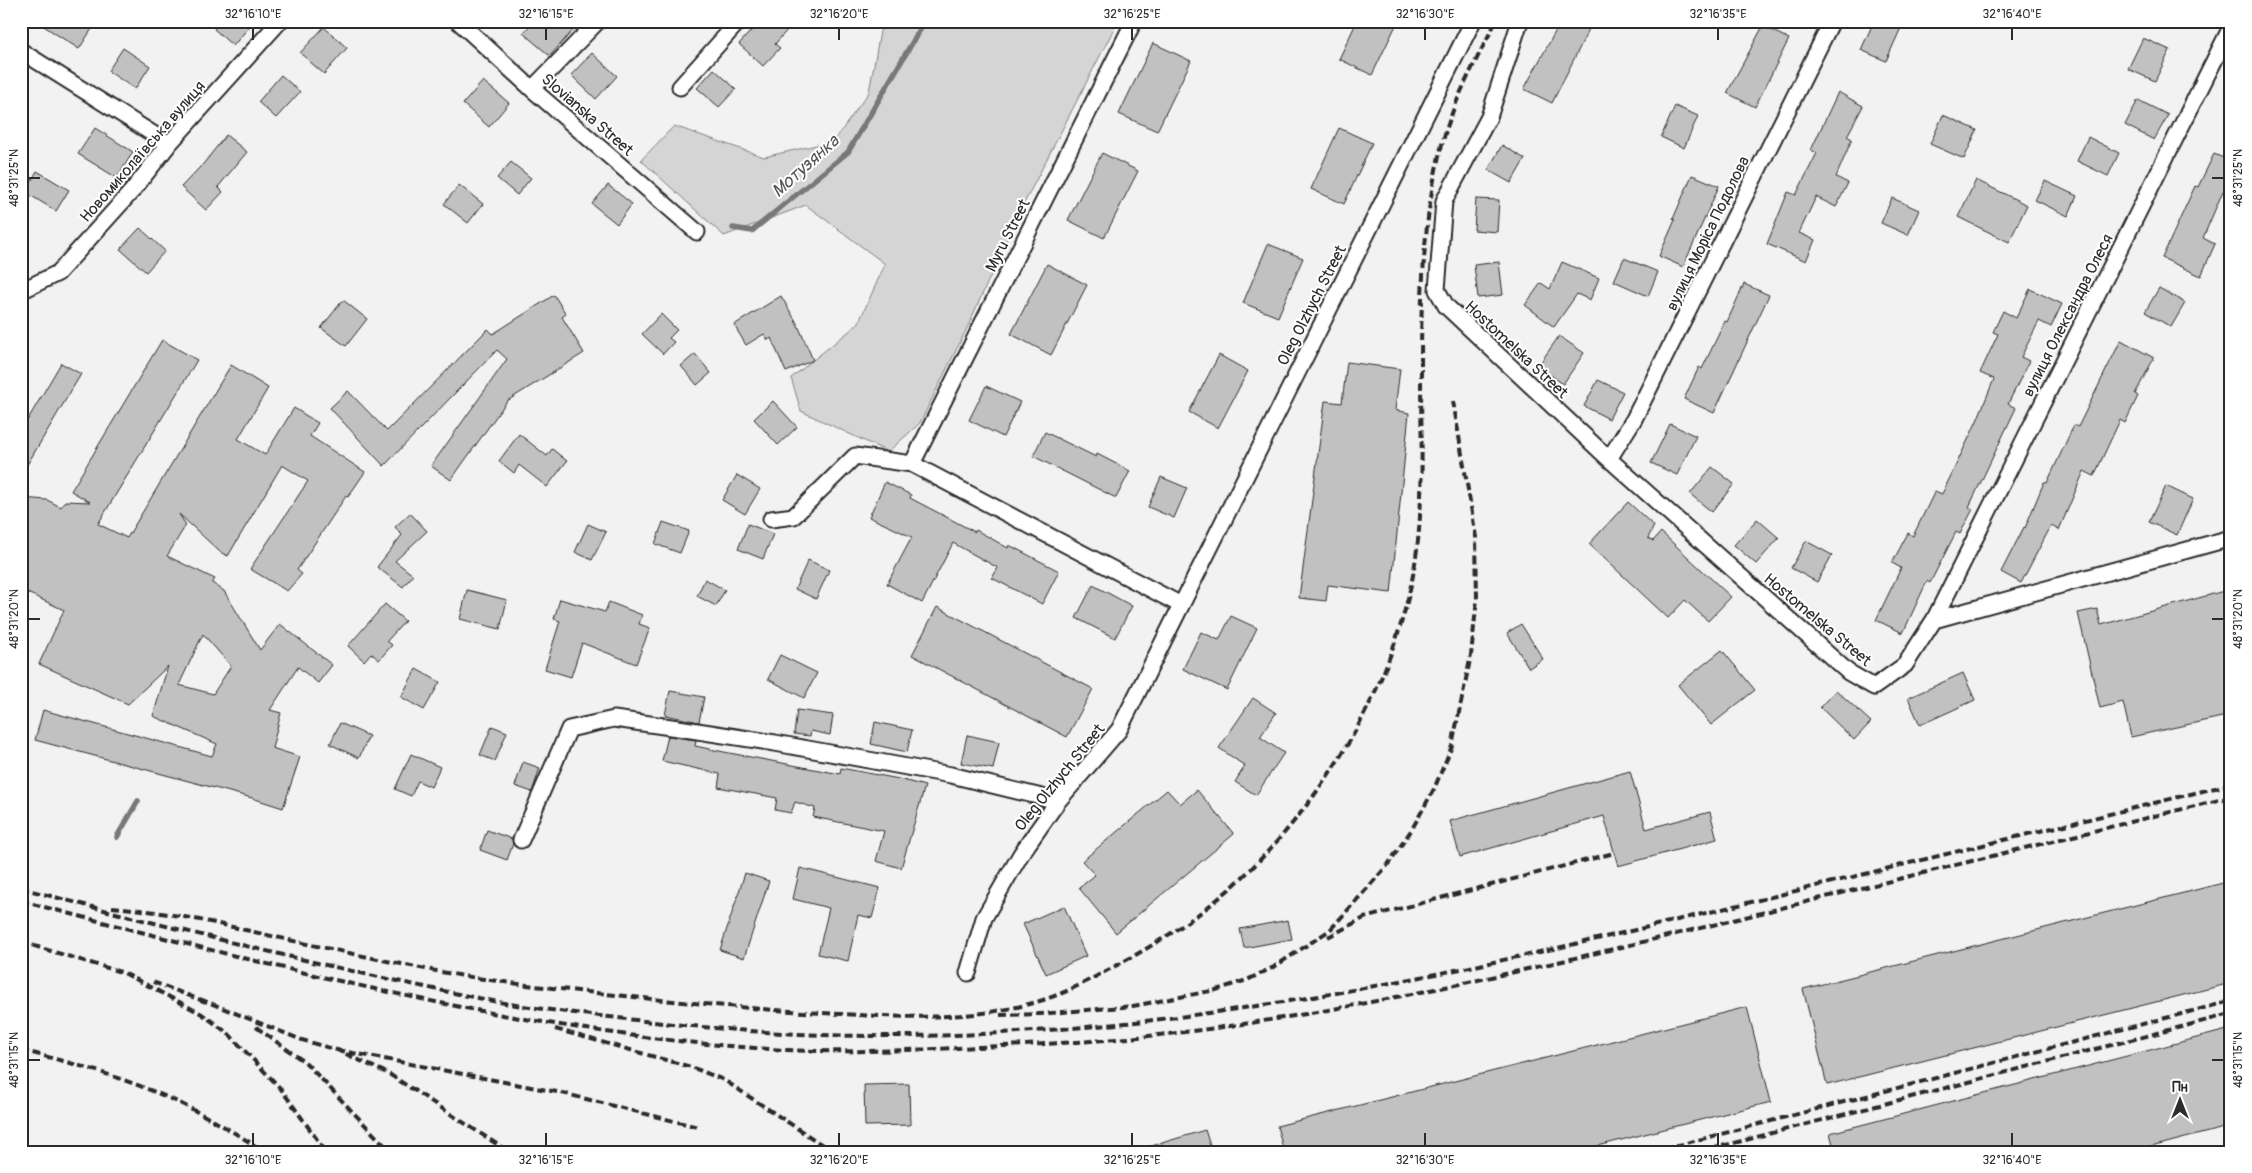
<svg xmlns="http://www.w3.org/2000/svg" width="2252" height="1173" viewBox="0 0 2252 1173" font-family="Pangolin,sans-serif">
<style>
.green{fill:#d5d5d5;stroke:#808080}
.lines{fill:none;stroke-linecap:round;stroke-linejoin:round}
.stream{stroke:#787878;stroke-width:5.5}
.building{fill:#c1c1c1;stroke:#2b2b2b;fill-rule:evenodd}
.minor-casing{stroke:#2b2b2b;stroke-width:19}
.minor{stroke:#fff;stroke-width:15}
.rail{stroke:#2b2b2b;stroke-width:4;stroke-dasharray:8 4;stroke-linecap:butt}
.ticks{fill:none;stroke:#2b2b2b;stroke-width:2}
.labels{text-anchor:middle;stroke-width:4;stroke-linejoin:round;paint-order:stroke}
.street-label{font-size:16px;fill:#2b2b2b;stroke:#fff}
.water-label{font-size:18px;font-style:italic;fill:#585858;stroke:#fff}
.neatline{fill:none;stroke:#2b2b2b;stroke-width:2}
.ticks-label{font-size:12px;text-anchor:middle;fill:#2b2b2b}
</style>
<rect width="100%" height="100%" fill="#f2f2f2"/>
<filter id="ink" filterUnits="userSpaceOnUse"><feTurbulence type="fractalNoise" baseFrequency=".02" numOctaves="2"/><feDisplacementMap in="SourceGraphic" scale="10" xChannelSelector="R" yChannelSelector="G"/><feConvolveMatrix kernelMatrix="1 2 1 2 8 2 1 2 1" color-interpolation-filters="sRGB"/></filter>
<g filter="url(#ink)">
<!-- green -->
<path class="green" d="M882,21H1118L1016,219L968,326L920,423L888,452L801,411L791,378L858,324L885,264L806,205L724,236L641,160L674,126L764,157L834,141L869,92Z"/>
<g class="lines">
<!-- stream -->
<path class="stream" d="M733,228L752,231L848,152L925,21
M117,837L138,801"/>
</g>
<!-- building -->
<path class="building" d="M36,21H97L79,49Z
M221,21H254L233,46L214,29Z
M534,21H565L574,29L550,56L523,33Z
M760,21H795L775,44L780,48L763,66L739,44Z
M1357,21H1398L1372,75L1339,59Z
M1561,21H1593L1552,103L1524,89Z
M1874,21H1904L1886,61L1861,50Z
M1763,26L1789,39L1755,107L1727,93Z
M324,27L347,48L324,74L300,53Z
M2143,38L2170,50L2155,81L2128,69Z
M1153,43L1191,61L1157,131L1119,114Z
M123,48L150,66L135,89L108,71Z
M592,53L617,76L596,99L571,75Z
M714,69L736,89L719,107L697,88Z
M281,75L300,92L276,118L258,102Z
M483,81L509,103L489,127L463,104Z
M1838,92L1863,106L1847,136L1852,139L1836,177L1848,183L1836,207L1816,197L1799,233L1815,240L1806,261L1767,244L1788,192L1796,195L1817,153L1811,150Z
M2138,100L2168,115L2154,140L2125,125Z
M1675,106L1698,116L1684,148L1661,137Z
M1943,115L1977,130L1964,159L1930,144Z
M95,128L133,152L117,178L78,154Z
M1339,128L1372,143L1344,204L1311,189Z
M226,135L247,152L218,187L223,192L206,210L181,187L204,163Z
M2088,137L2119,153L2108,176L2077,161Z
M1502,145L1525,159L1511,183L1488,170Z
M1102,153L1138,171L1104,238L1068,220Z
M2214,154L2231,161V194L2223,191L2203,238L2215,244L2201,276L2162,258L2195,186L2198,187Z
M511,162L531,178L517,195L497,178Z
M37,171L69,190L56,211L25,192Z
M1692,175L1719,186L1683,267L1659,256L1675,220L1673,219Z
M1976,180L2027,205L2009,242L1958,217Z
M2045,181L2077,196L2068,216L2035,200Z
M459,185L483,204L468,223L444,204Z
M608,185L632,204L617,224L592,204Z
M1892,198L1919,210L1908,235L1881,223Z
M1476,199L1499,200L1497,232L1474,230Z
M140,228L165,251L146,272L120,249Z
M1268,244L1303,258L1278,317L1243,303Z
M1624,258L1658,272L1648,296L1614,281Z
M1499,262L1503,295L1478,298L1474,265Z
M1562,262L1599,278L1590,300L1577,294L1554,327L1525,305L1541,283L1550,289Z
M1047,264L1087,285L1051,355L1011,334Z
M1744,284L1769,295L1714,413L1684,399L1699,367L1702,369L1725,321L1727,322Z
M2159,288L2185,303L2171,327L2145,312Z
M2030,289L2062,304L2051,327L2039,321L2021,357L2029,361L2008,404L2016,408L1969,507L1973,509L1960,534L1956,532L1930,583L1927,581L1903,633L1876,620L1901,568L1892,563L1908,533L1913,536L1935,491L1942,494L1976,423L1994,379L1980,373L1998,334L1993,332L2003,311L2016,318Z
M554,295L566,314L562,317L584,353L507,401L451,480L431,466L507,359L497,350L384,466L330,408L348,391L387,431L488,329L493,334Z
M781,296L797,323L813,360L786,372L771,338L768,340L764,334L746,345L734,325Z
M343,300L367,319L346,346L321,328Z
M661,314L677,330L669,338L674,342L663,354L642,334Z
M1559,336L1584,353L1563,384L1538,366Z
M162,340L197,360L98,524L127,538L231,365L268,388L238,439L265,455L294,408L318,423L310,436L365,472L348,497L346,496L297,570L302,574L287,591L250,569L308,481L282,465L228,556L220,552L179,514L186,525L167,556L215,579L212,583L224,591L260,650L280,624L332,665L318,683L298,667L270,710L281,713L272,748L300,757L283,808L252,798L35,740L43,710L212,756L217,744L153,716L168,666L128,704L39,664L64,610L21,590V498L47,500L61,507L65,501L90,502L71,491ZM203,634L231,666L213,694L179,685Z
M2121,340L2154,358L2135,394L2138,396L2125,423L2120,420L2094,476L2084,471L2059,530L2051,526L2021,583L2001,572L2024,527L2025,528L2044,482L2047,483L2074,425L2078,427Z
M695,354L711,373L697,385L681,366Z
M1219,355L1248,371L1218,428L1189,412Z
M1347,362L1400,369L1395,410L1409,413L1391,593L1328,585L1326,601L1299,598L1325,401L1342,403Z
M61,363L81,374L21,475V431Z
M1598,380L1623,392L1609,419L1584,406Z
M986,386L1020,402L1003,437L969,420Z
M773,401L797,427L778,445L754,419Z
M1670,424L1696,436L1677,475L1651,463Z
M1045,432L1096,457L1097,454L1130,471L1116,498L1033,456Z
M519,434L547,456L552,449L567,461L547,487L519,465L514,473L499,461Z
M1712,467L1734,484L1712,512L1690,494Z
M737,475L760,489L745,514L722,500Z
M1161,477L1187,488L1174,518L1148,507Z
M885,482L911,495L910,498L975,532L976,530L1008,548L1009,545L1059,571L1042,604L992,578L998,568L953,543L922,603L887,584L912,537L869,517Z
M2166,486L2193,499L2177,535L2149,522Z
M1628,502L1654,526L1648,538L1653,541L1661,532L1731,597L1708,621L1685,600L1668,618L1589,544Z
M410,513L427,531L395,561L413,575L403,587L377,567L402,535L395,527Z
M1757,519L1779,538L1756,564L1734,545Z
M663,522L689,531L680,553L655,544Z
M588,524L606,532L592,560L575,552Z
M748,524L773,534L763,559L738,549Z
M1806,541L1832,555L1817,582L1791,568Z
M808,560L829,570L816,599L795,589Z
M705,579L725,590L716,606L697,596Z
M1093,585L1132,606L1115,638L1076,618Z
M2231,589V715L2131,737L2123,702L2100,708L2078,613L2097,609L2101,625Z
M467,590L507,600L500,629L460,619Z
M560,599L605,612L609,602L642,615L639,624L650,628L636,664L582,643L571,677L545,669L560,621L554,619Z
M385,604L405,621L387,641L392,645L379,660L371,653L364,661L348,646Z
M937,607L1093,689L1067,737L912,655Z
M1231,616L1257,628L1227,690L1183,669L1201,632L1219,640Z
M1521,624L1543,659L1529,668L1507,633Z
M1722,650L1755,690L1711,725L1678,685Z
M780,655L817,673L804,698L768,679Z
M416,669L440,682L424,710L401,697Z
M1963,673L1975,700L1920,725L1908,698Z
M1836,690L1871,722L1854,740L1820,707Z
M670,691L704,697L699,722L665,715Z
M1253,698L1276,713L1260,737L1284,753L1256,795L1235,782L1245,766L1219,748Z
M797,710L833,715L830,735L811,731L810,736L794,734Z
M875,722L912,730L907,752L871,744Z
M340,723L369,736L359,758L330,744Z
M492,726L507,732L495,761L480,755Z
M967,735L999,742L993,769L961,763Z
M668,736L696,740L695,746L724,752L840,774L841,768L899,779L925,786L901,868L876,861L884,831L813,817L815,808L795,802L791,813L775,810L777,798L718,787L720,774L662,761Z
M411,754L440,767L431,787L418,781L411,796L395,789Z
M523,762L540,768L532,792L515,786Z
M1630,771L1646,829L1710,812L1717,839L1618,866L1604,816L1460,857L1450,821Z
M1167,790L1180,804L1197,790L1234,834L1116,933L1079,888L1095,875L1082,861Z
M487,830L512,839L513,844L507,860L480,850Z
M800,868L880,888L872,918L858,915L848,961L818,954L829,908L793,899Z
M745,873L769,881L744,958L720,950Z
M2231,881V983L1827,1085L1803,989Z
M1064,906L1086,956L1046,974L1023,924Z
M1288,920L1292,939L1244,948L1240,929Z
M1747,1007L1771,1102L1574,1152H1284L1277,1126Z
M2231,1029V1126L2132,1152H1835L1830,1133Z
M909,1084L910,1125L865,1126L864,1085Z
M1205,1130L1212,1152H1146L1145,1148Z"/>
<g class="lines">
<!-- minor casing -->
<g class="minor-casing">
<path id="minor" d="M458,21L532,89L697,232
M1520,21L1489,117L1444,201L1437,290L1446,306L1609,459L1848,672L1874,687L1905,665L1934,620L2231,538
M21,51L169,144
M680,87L739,21
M532,89L598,21
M21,291L58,273L132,191L169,144L280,21
M1609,459L1634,419L1832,21
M912,464L1134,21
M771,519L794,516L855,456L912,464L1181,605
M1934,620L2231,27
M521,840L569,729L614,719L678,728L775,743L951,775L1058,801
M968,973L984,918L1021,854L1058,801L1119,730L1473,21"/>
</g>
<!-- minor -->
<use href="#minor" class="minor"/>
<!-- rail -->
<path class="rail" d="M21,888C174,929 328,968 483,999C528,1008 573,1013 618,1018C704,1028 790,1036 877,1036C1172,1038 1462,973 1747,903C1909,863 2070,824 2231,784
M21,901C273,966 526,1036 787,1050C850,1053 915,1050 979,1047C1058,1044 1137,1039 1216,1028C1387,1004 1557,963 1725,922C1894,880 2062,839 2231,797
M112,907C164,911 216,923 267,935C315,946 363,956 411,966C491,983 571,990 652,999C714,1005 777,1011 841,1014C911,1018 981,1021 1049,998C1069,991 1088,981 1106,971C1160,943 1209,911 1252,868C1326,793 1383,700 1408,598C1426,527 1421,450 1421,377C1421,296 1422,215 1444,137C1456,96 1477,59 1496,21
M1328,937L1364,918L1614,853
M21,942L124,973L202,1014L229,1034L281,1089L326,1152
M153,982L206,1002
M200,999L302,1040L337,1050L389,1074L509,1152
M1000,1015L1040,1014L1133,1006L1216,990L1247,980L1274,967L1330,930L1387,866L1412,829L1434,789L1452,746L1471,655L1477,599L1476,537L1453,401
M256,1027L306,1063L391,1152
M555,1029L691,1067L724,1080L833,1152
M21,1050C64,1061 109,1073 150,1090C190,1106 228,1128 265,1152
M337,1050L562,1093L698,1127
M1652,1152L2231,1001
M1699,1152L2231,1014"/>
</g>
</g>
<!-- ticks -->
<path class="ticks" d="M253,28V40M546,28V40M839,28V40M1132,28V40M1425,28V40M1718,28V40M2012,28V40M28,178H40M2212,178H2224M28,619H40M2212,619H2224M28,1060H40M2212,1060H2224M253,1133V1146M546,1133V1146M839,1133V1146M1132,1133V1146M1425,1133V1146M1718,1133V1146M2012,1133V1146"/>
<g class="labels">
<!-- street labels -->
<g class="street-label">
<text transform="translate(588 114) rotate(41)" y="6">Slovianska Street</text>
<text transform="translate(142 151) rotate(-49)" y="6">Новомиколаївська вулиця</text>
<text transform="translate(1707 233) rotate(-64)" y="6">вулиця Моріса Подолова</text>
<text transform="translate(1007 235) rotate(-63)" y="6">Myru Street</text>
<text transform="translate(1311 305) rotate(-63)" y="6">Oleg Olzhych Street</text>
<text transform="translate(2067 315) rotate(-63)" y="6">вулиця Олександра Олеся</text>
<text transform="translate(1517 349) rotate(43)" y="6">Hostomelska Street</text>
<text transform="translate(1818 619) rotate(40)" y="6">Hostomelska Street</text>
<text transform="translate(1059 777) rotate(-51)" y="6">Oleg Olzhych Street</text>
</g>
<!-- water labels -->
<g class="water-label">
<text transform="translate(805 166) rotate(-42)" y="6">Мотузянка</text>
</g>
</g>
<!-- margin -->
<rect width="2252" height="1173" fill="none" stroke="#fff" stroke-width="55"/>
<!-- north arrow -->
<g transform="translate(2180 1100)" stroke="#ffffff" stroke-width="4" paint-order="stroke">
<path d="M0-4L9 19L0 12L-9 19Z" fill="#2b2b2b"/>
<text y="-8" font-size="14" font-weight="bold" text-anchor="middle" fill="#2b2b2b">Пн</text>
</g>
<rect x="28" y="28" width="2196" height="1118" class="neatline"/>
<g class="ticks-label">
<text x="253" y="18">32°16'10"E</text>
<text x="546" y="18">32°16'15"E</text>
<text x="839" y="18">32°16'20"E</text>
<text x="1132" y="18">32°16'25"E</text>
<text x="1425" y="18">32°16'30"E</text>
<text x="1718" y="18">32°16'35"E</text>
<text x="2012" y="18">32°16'40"E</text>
<text transform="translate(14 178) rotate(-90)" y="4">48°31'25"N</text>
<text transform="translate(2238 178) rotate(-90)" y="4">48°31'25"N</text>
<text transform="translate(14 619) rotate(-90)" y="4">48°31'20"N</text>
<text transform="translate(2238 619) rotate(-90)" y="4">48°31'20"N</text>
<text transform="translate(14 1060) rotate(-90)" y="4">48°31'15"N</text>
<text transform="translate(2238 1060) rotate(-90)" y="4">48°31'15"N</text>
<text x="253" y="1164">32°16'10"E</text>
<text x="546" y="1164">32°16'15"E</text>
<text x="839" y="1164">32°16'20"E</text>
<text x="1132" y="1164">32°16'25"E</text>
<text x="1425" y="1164">32°16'30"E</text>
<text x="1718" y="1164">32°16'35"E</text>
<text x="2012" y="1164">32°16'40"E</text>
</g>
</svg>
